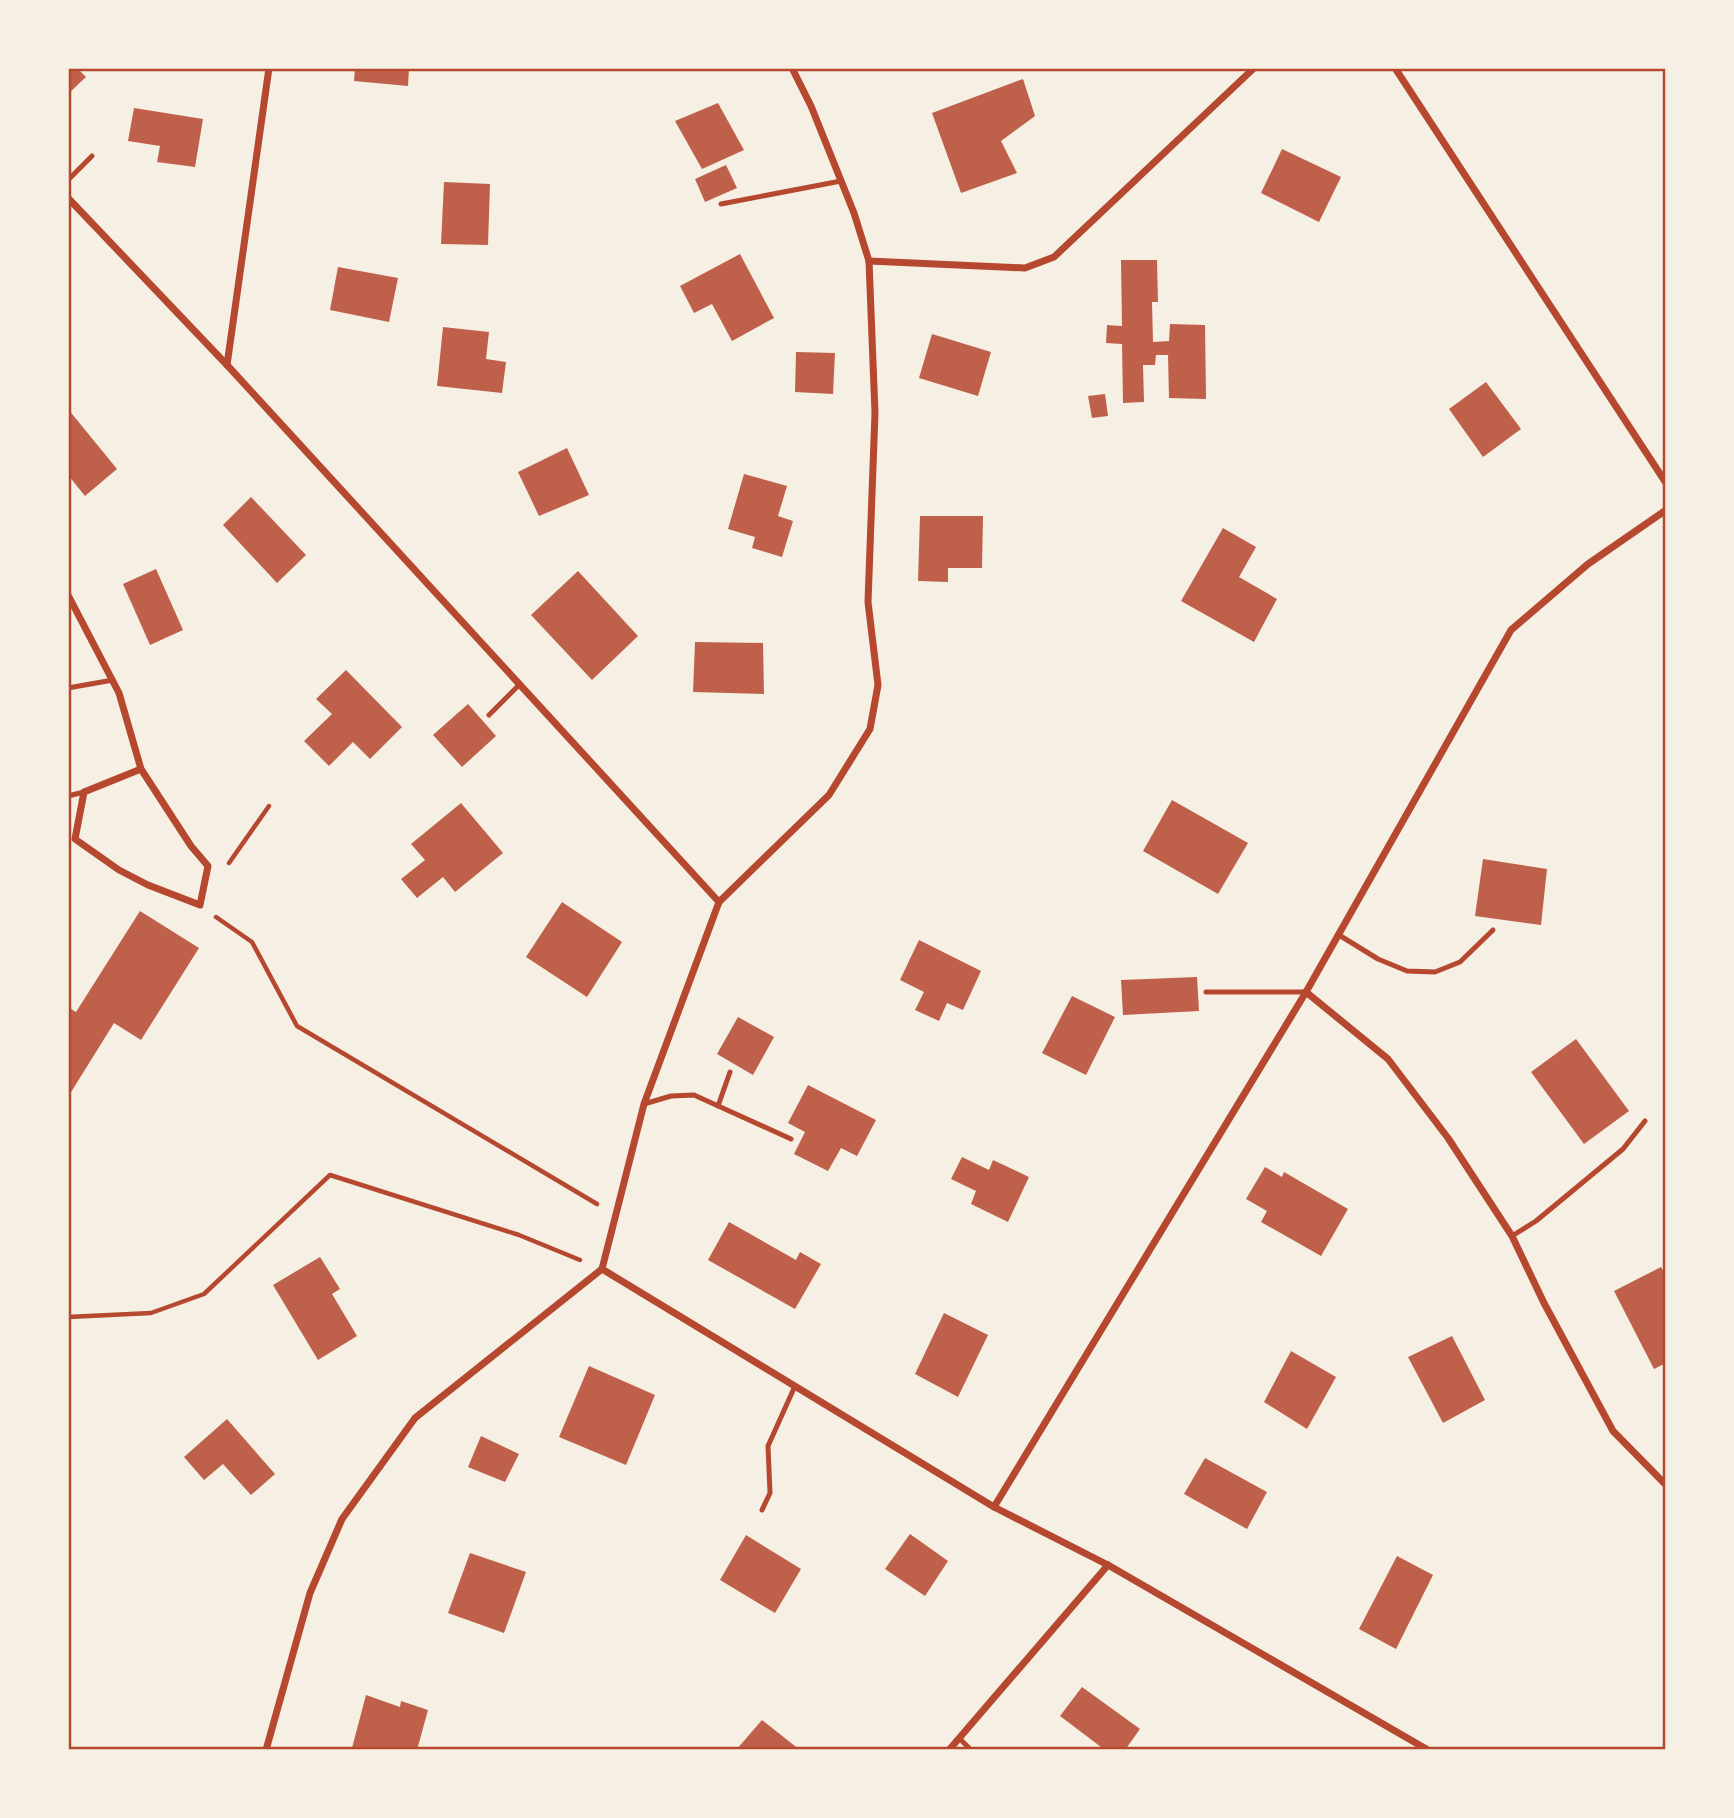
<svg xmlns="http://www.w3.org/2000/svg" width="1734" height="1818" font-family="'Open Sans',sans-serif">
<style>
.building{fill:#bf614a}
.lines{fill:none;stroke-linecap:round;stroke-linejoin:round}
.path{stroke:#b5482f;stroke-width:4.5}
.service{stroke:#b5482f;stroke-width:5}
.minor{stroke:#b5482f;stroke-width:7}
.neatline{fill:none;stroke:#b5482f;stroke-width:2.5}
</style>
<rect width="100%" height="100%" fill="#f6efe4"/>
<g class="building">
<path d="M68,68h9l9,9 -18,17z"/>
<path d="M355,68h54l-1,18 -54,-5z"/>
<path d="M1023,79l12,37 -34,25 16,32 -56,20 -29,-80z"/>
<path d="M718,103l26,47 -42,19 -27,-48z"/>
<path d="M134,108l69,11 -8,48 -38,-5 3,-16 -32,-5z"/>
<path d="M1282,149l59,28 -22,45 -58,-29z"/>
<path d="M726,165l11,23 -32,14 -10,-23z"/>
<path d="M444,182l46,2 -2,61 -47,-1z"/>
<path d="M740,254l34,64 -42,23 -20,-37 -18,9 -14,-27z"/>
<path d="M1121,260h36l1,42h-6l1,40 16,-1 1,-17 35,1 1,74 -37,-1 -1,-43h-12l-1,10h-12l1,37 -21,1 -1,-59 -16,-1 1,-18 15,1z"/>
<path d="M338,267l60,11 -9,44 -59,-12z"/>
<path d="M443,327l46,5 -3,27 20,3 -4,31 -65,-7z"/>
<path d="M932,334l59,18 -13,44 -59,-18z"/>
<path d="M796,352l39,1 -2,41 -38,-2z"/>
<path d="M1486,382l35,47 -38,28 -34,-48z"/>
<path d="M1105,394l3,22 -16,2 -4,-22z"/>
<path d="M68,409l49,60 -32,27 -17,-21z"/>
<path d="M567,448l22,47 -50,21 -21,-44z"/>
<path d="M744,474l43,12 -9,30 15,5 -11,36 -30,-9 3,-11 -27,-8z"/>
<path d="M251,497l55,58 -29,28 -54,-58z"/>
<path d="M920,516h63l-1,52h-34v14l-30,-1z"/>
<path d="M1223,528l33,19 -17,30 38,22 -23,43 -73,-41z"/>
<path d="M156,569l27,61 -33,15 -27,-61z"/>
<path d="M578,571l60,65 -46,44 -61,-65z"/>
<path d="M695,642l68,1 1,51 -71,-2z"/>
<path d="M346,670l56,57 -32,32 -17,-17 -24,24 -25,-25 28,-27 -16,-15z"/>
<path d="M468,704l28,32 -34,31 -29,-32z"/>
<path d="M1172,800l76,43 -30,51 -75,-43z"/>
<path d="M461,803l42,50 -48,39 -12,-15 -26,21 -16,-19 24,-19 -14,-16z"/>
<path d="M1483,859l64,10 -6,56 -66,-9z"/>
<path d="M562,902l60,40 -35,55 -61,-40z"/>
<path d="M140,911l59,37 -58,92 -27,-17 -46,74v-90l8,5z"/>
<path d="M919,940l62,31 -18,39 -16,-7 -8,18 -24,-11 9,-18 -24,-12z"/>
<path d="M1197,977l2,34 -76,4 -2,-35z"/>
<path d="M1072,996l43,21 -29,58 -44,-22z"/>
<path d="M738,1017l36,20 -21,38 -36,-21z"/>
<path d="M1576,1039l53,72 -45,33 -53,-72z"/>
<path d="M808,1085l68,35 -19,36 -16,-8 -13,23 -34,-17 11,-22 -17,-9z"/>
<path d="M962,1157l27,13 4,-10 36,17 -21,45 -37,-18 5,-13 -25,-12z"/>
<path d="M1265,1167l17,10 2,-5 64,37 -27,47 -60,-34 6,-11 -21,-12z"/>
<path d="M729,1222l67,38 4,-8 21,12 -26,45 -87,-49z"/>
<path d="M320,1257l20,32 -8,5 25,42 -39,24 -45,-75z"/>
<path d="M1661,1267l5,9v87l-12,6 -40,-78z"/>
<path d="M944,1313l44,22 -30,62 -43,-23z"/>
<path d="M1452,1336l33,64 -42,23 -35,-66z"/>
<path d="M1291,1351l45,26 -29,52 -43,-27z"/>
<path d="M589,1366l66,29 -29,70 -67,-28z"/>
<path d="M227,1419l48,55 -24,21 -28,-31 -19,16 -20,-23z"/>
<path d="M481,1436l38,18 -14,28 -37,-15z"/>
<path d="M1205,1458l62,34 -20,37 -63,-35z"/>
<path d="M910,1534l38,27 -23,35 -40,-27z"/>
<path d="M746,1535l55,34 -26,44 -55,-33z"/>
<path d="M470,1553l56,19 -22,61 -56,-20z"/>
<path d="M1397,1556l36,19 -37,74 -37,-20z"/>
<path d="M1082,1687l58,42 -15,21h-20l-45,-34z"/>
<path d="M366,1695l34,12 1,-6 27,9 -11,40h-60l-5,-2z"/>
<path d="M762,1720l38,30h-64z"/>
</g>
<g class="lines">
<g class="path">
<path d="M229,863l40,-57"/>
<path d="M216,917l36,25 45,84 300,178"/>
<path d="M68,1317l83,-4 53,-19 126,-119 189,60 61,25"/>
</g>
<g class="service">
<path d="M68,180l24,-24"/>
<path d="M721,204l120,-23"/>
<path d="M68,688l45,-8"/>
<path d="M489,715l31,-31"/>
<path d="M68,796l16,-4"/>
<path d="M1339,935l39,24 29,12 28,1 25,-10 33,-32"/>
<path d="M1206,992h100"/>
<path d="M644,1104l27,-8 23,-1 97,44"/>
<path d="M718,1106l12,-34"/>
<path d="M1512,1236l24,-15 87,-72 22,-28"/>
<path d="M762,1510l8,-17 -2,-47 27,-60"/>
<path d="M959,1738l12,12"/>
</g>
<g class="minor">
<path d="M1395,68l271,415"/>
<path d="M68,198l159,167 492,537 -75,202 -42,165"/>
<path d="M869,261l156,7 29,-11 200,-189"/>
<path d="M227,365l42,-297"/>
<path d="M68,595l51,98 22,76 50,77 17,20 -8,39 -52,-20 -29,-15 -44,-31 9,-47 57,-23"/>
<path d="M719,902l110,-107 41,-66 8,-44 -10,-83 7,-189 -6,-152 -15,-48 -43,-107 -19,-38"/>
<path d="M1306,992l82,67 60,79 64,98 32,67 69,128 53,54"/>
<path d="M602,1269l392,238 114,58 320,185"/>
<path d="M994,1507l312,-515 205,-362 77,-66 78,-54"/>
<path d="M266,1750l44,-157 32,-74 73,-101 187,-149"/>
<path d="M949,1750l159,-185"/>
</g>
</g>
<rect width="1734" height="1818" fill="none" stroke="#f6efe4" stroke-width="140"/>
<rect x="70" y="70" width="1594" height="1678" class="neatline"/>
</svg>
